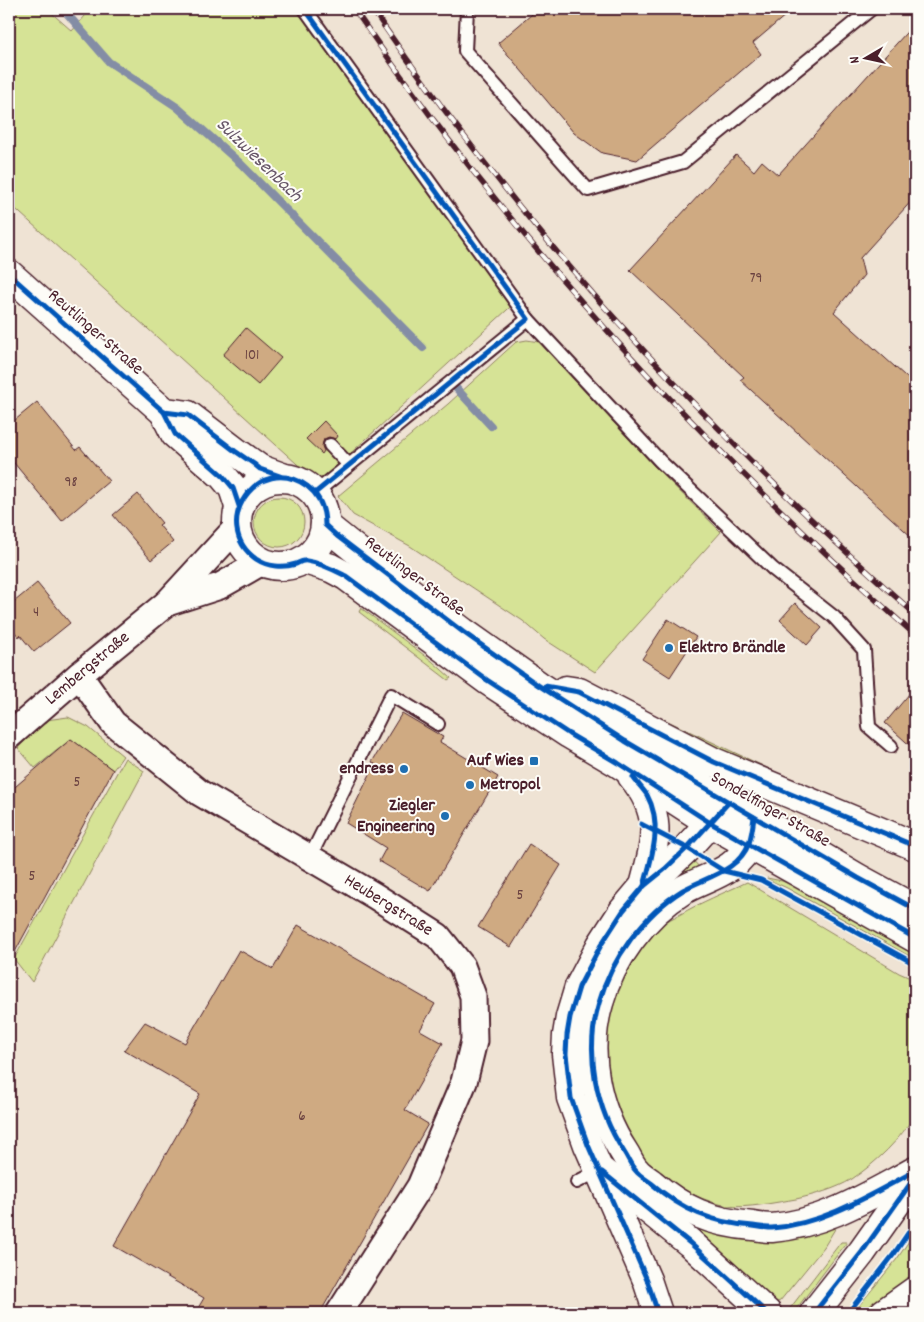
<svg xmlns="http://www.w3.org/2000/svg" width="924" height="1322" font-family="Dekko,sans-serif">
<style>
.green{fill:#d6e396;stroke:#908160}
.lines{fill:none;stroke-linecap:round;stroke-linejoin:round}
.stream{stroke:#848da5;stroke-width:8}
.building{fill:#cfaa82;stroke:#4a1f2b}
.lane-casing{stroke:#4a1f2b;stroke-width:16}
.street-casing{stroke:#4a1f2b;stroke-width:29}
.secondary-casing{stroke:#4a1f2b;stroke-width:31}
.lane{stroke:#fdfcf7;stroke-width:12}
.street{stroke:#fdfcf7;stroke-width:25}
.secondary{stroke:#fdfcf7;stroke-width:28}
.rail-casing{stroke:#4a1f2b;stroke-width:5.5}
.rail{stroke:#fdfcf7;stroke-width:4;stroke-dasharray:11;stroke-linecap:butt}
.cycleway-casing{stroke:#fdfcf7;stroke-width:8}
.cycleway{stroke:#0057b8;stroke-width:5}
.poi-dot{fill:#1f6fb2;stroke:#fdfcf7;stroke-width:2}
.labels{text-anchor:middle;dominant-baseline:central;stroke-width:4;stroke-linejoin:round;paint-order:stroke}
.number-label{font-size:15px;fill:#6b4241}
.street-label{font-size:18px;fill:#4a1f2b;stroke:#fdfcf7}
.poi-label{font-size:18px;font-weight:bold;fill:#4a1f2b;stroke:#fdfcf7;text-anchor:end}
.water-label{font-size:19px;font-style:italic;fill:#675668;stroke:#fdfcf7}
</style>
<rect width="100%" height="100%" fill="#efe3d4"/>
<filter id="ink" filterUnits="userSpaceOnUse"><feTurbulence type="fractalNoise" baseFrequency=".02" numOctaves="2"/><feDisplacementMap in="SourceGraphic" scale="10" xChannelSelector="R" yChannelSelector="G"/><feConvolveMatrix kernelMatrix="1 2 1 2 8 2 1 2 1" color-interpolation-filters="sRGB"/></filter>
<g filter="url(#ink)">
<g class="green">
<path d="M9,9h38l25,22 19,-22h212l216,290 -201,184 -309,-280z"/>
<path d="M527,340l12,2 118,127 64,63 -126,140 -51,-33 -21,-18 -113,-75 -57,-31 -15,-19 110,-92 68,-62z"/>
<circle cx="279" cy="522" r="25"/>
<path d="M361,608l71,53 19,17 -3,2 -89,-68z"/>
<path d="M589,684l278,131 -148,-60z"/>
<path d="M68,717l20,10 35,29 -10,14 -42,-31 -36,29 -17,-20 28,-28z"/>
<path d="M125,758l19,13 -112,211 -18,-23z"/>
<path d="M688,855l13,14c-17,10 -35,19 -51,32 -12,10 -28,34 -36,48 -23,36 -33,77 -29,119 12,130 137,197 256,151l-17,28 -44,54 -7,3 -5,-2c-31,-27 -63,-54 -94,-82 -16,-14 -35,-27 -48,-43 -50,-57 -61,-147 -26,-214 22,-41 56,-75 88,-108z"/>
<path d="M767,878l15,3 12,5 121,66v7l-128,-71 -20,-9z"/>
<path d="M747,882l152,91 16,7v134c-14,25 -39,49 -63,65 -16,10 -38,16 -56,20 -18,3 -51,10 -68,7 -48,-9 -95,-47 -112,-93 -4,-10 -5,-22 -8,-33 -2,-10 -8,-23 -7,-33 2,-46 28,-92 62,-122 4,-5 10,-7 16,-10 22,-13 45,-22 68,-33z"/>
<path d="M915,1232v51l-41,30h-21l44,-54z"/>
<path d="M841,1242h6l-50,66 -9,3z"/>
</g>
<g class="lines">
<g class="stream">
<path d="M63,9l46,53 68,45 64,57 182,184"/>
<path d="M456,388l35,38"/>
</g>
</g>
<g class="building">
<path d="M538,9h255l-40,34 8,11 -124,106 -35,-7 -28,-20 -76,-90z"/>
<path d="M915,23v174l-55,61 4,17 -30,37 81,73v155l-175,-160 4,-3 -114,-107 106,-115 18,16 8,-10 16,14z"/>
<path d="M246,328l35,30 -23,27 -35,-30z"/>
<path d="M37,402l39,48 4,-3 29,34 -47,40 -53,-64v-32z"/>
<path d="M324,421l14,15 -2,3 -7,-2 -5,2 -2,7 2,5 -2,3 -16,-15z"/>
<path d="M138,494l24,29 -3,2 14,17 -22,18 -38,-45z"/>
<path d="M37,583l33,40 -36,29 -14,-17 -1,2 -10,-12v-19z"/>
<path d="M795,603l27,25 -15,17 -27,-25z"/>
<path d="M668,619l28,18 -26,40 -28,-18z"/>
<path d="M915,687v63l-30,-27z"/>
<path d="M402,713l41,24 -3,5 58,35 -68,114 -51,-30 7,-13 -40,-25 29,-59 -3,-2z"/>
<path d="M71,739l42,31 -104,193v-171z"/>
<path d="M529,844l32,21 -50,82 -33,-20z"/>
<path d="M298,925l137,79 -15,26 23,13 -38,67 23,14 -108,189h-125l9,-15 -90,-52 86,-152 -76,-44 21,-28 40,21 54,-93 34,19z"/>
</g>
<g class="lines">
<g class="lane-casing">
<g id="lane">
<path d="M305,9l223,310 -213,174"/>
<path d="M467,9l-2,42 123,139 95,-28 188,-153"/>
<path d="M528,319l132,142 113,108 61,48 30,33 5,77 22,19"/>
<path d="M330,445l19,20"/>
<path d="M310,857l81,-162 47,29"/>
<path d="M577,1182l23,-12"/>
</g>
</g>
<g class="street-casing">
<g id="street">
<path d="M167,603l53,-17 42,-24"/>
<path d="M79,675l34,48 87,70 175,103 63,40 24,30 11,30 1,45 -10,41 -44,104 -81,127"/>
<path d="M9,736l70,-61 88,-72 70,-76"/>
</g>
</g>
<g class="secondary-casing">
<g id="secondary">
<path d="M9,274l155,138 11,22 48,42 10,12 6,18"/>
<path d="M164,412l24,3 47,36 25,18 22,8"/>
<circle cx="281" cy="522" r="44"/>
<path d="M325,525l51,41 87,66 75,53 87,56 233,137 57,31"/>
<path d="M305,560l26,8 15,8 141,104 82,54 49,29 91,59 206,116"/>
<path d="M566,690l13,2 135,70 201,84"/>
<path d="M632,776c32,39 24,64 12,110"/>
<path d="M754,817c-1,8 -2,17 -5,26 -10,28 -43,34 -66,47 -39,24 -72,69 -84,113 -15,50 -3,106 25,149 4,6 7,14 12,19 4,5 10,8 15,12 31,27 61,40 102,43 6,1 13,2 19,2 52,-4 98,-33 143,-57"/>
<path d="M601,1171l89,72 77,70"/>
<path d="M658,1313l-11,-33 -59,-135 -17,-47 -5,-44 1,-19 3,-18 9,-30 22,-42 22,-34 21,-25 21,-17 22,-21 34,-38"/>
<path d="M814,1313l48,-61 53,-75"/>
<path d="M884,1313l31,-22"/>
</g>
</g>
<use href="#lane" class="lane"/>
<use href="#street" class="street"/>
<use href="#secondary" class="secondary"/>
<g class="rail-casing">
<g id="rail">
<path d="M354,9c158,232 351,440 561,626"/>
<path d="M372,9c108,157 231,306 367,440 57,57 116,112 176,165"/>
</g>
</g>
<use href="#rail" class="rail"/>
<g class="cycleway-casing">
<g id="cycleway">
<path d="M305,9l223,310 -213,174"/>
<path d="M9,274l155,138 11,22 48,42 10,12 6,18"/>
<path d="M164,412l24,3 47,36 19,13 6,5 20,7"/>
<path d="M545,686l34,6 135,70 201,84"/>
<path d="M633,777c4,6 10,12 14,18 16,29 5,61 -3,91"/>
<path d="M754,817c-1,8 -2,17 -5,26 -10,28 -43,34 -66,47 -39,24 -72,69 -84,113 -15,50 -3,106 25,149 4,6 7,14 12,19 4,5 10,8 15,12 31,27 61,40 102,43 6,1 13,2 19,2 52,-4 98,-33 143,-57"/>
<path d="M641,824l46,24 37,23 37,9 154,84"/>
<path d="M915,909l-57,-31 -233,-137 -87,-56 -75,-53 -126,-96 -12,-11c0,-16 -5,-29 -18,-39 -49,-35 -99,39 -51,73 12,8 27,9 40,5 4,-2 7,-4 11,-3 14,2 27,9 39,15l141,104 82,54 49,29 91,59 206,116"/>
<path d="M602,1172l88,71 77,70"/>
<path d="M658,1313l-11,-33 -59,-135 -17,-47 -5,-44 1,-19 3,-18 9,-30 22,-42 22,-34 21,-25 21,-17 22,-21 42,-46"/>
<path d="M814,1313l48,-61 53,-75"/>
<path d="M848,1313l46,-59 21,-31"/>
</g>
</g>
<use href="#cycleway" class="cycleway"/>
</g>
</g>
<g class="poi-dot">
<circle cx="669" cy="648" r="5"/>
<rect x="529" y="756" width="10" height="10" rx="2.5"/>
<circle cx="404" cy="769" r="5"/>
<circle cx="470" cy="785" r="5"/>
<circle cx="445" cy="816" r="5"/>
</g>
<g class="labels">
<g class="number-label">
<text x="756" y="279">79</text>
<text x="252" y="356">101</text>
<text x="71" y="483">98</text>
<text x="36" y="613">4</text>
<text x="77" y="783">5</text>
<text x="32" y="877">5</text>
<text x="520" y="896">5</text>
<text x="302" y="1117">6</text>
</g>
<g class="street-label">
<text transform="translate(95 333) rotate(41)">Reutlinger Straße</text>
<text transform="translate(414 577) rotate(37)">Reutlinger Straße</text>
<text transform="translate(88 669) rotate(-40)">Lembergstraße</text>
<text transform="translate(770 810) rotate(30)">Sondelfinger Straße</text>
<text transform="translate(388 906) rotate(32)">Heubergstraße</text>
</g>
<g class="poi-label">
<text x="679" y="648" text-anchor="start">Elektro Brändle</text>
<text x="524" y="761">Auf Wies</text>
<text x="394" y="769">endress</text>
<text x="480" y="785" text-anchor="start">Metropol</text>
<text x="435" y="806">Ziegler<tspan x="435" dy="21">Engineering</tspan></text>
</g>
<g class="water-label">
<text transform="translate(258 161) rotate(44)">Sulzwiesenbach</text>
</g>
</g>
<rect width="924" height="1322" fill="none" stroke="#fdfcf7" stroke-width="30"/>
<rect x="15" y="15" width="894" height="1292" fill="none" stroke="#4a1f2b" stroke-width="2" filter="url(#ink)"/>
<g transform="translate(866 58) rotate(261)" stroke="#fdfcf7" stroke-width="4" paint-order="stroke">
<path d="M0-4L9 19L0 12L-9 19Z" fill="#4a1f2b"/>
<text y="-8" font-size="14" font-weight="bold" text-anchor="middle" fill="#4a1f2b">N</text>
</g>
</svg>
